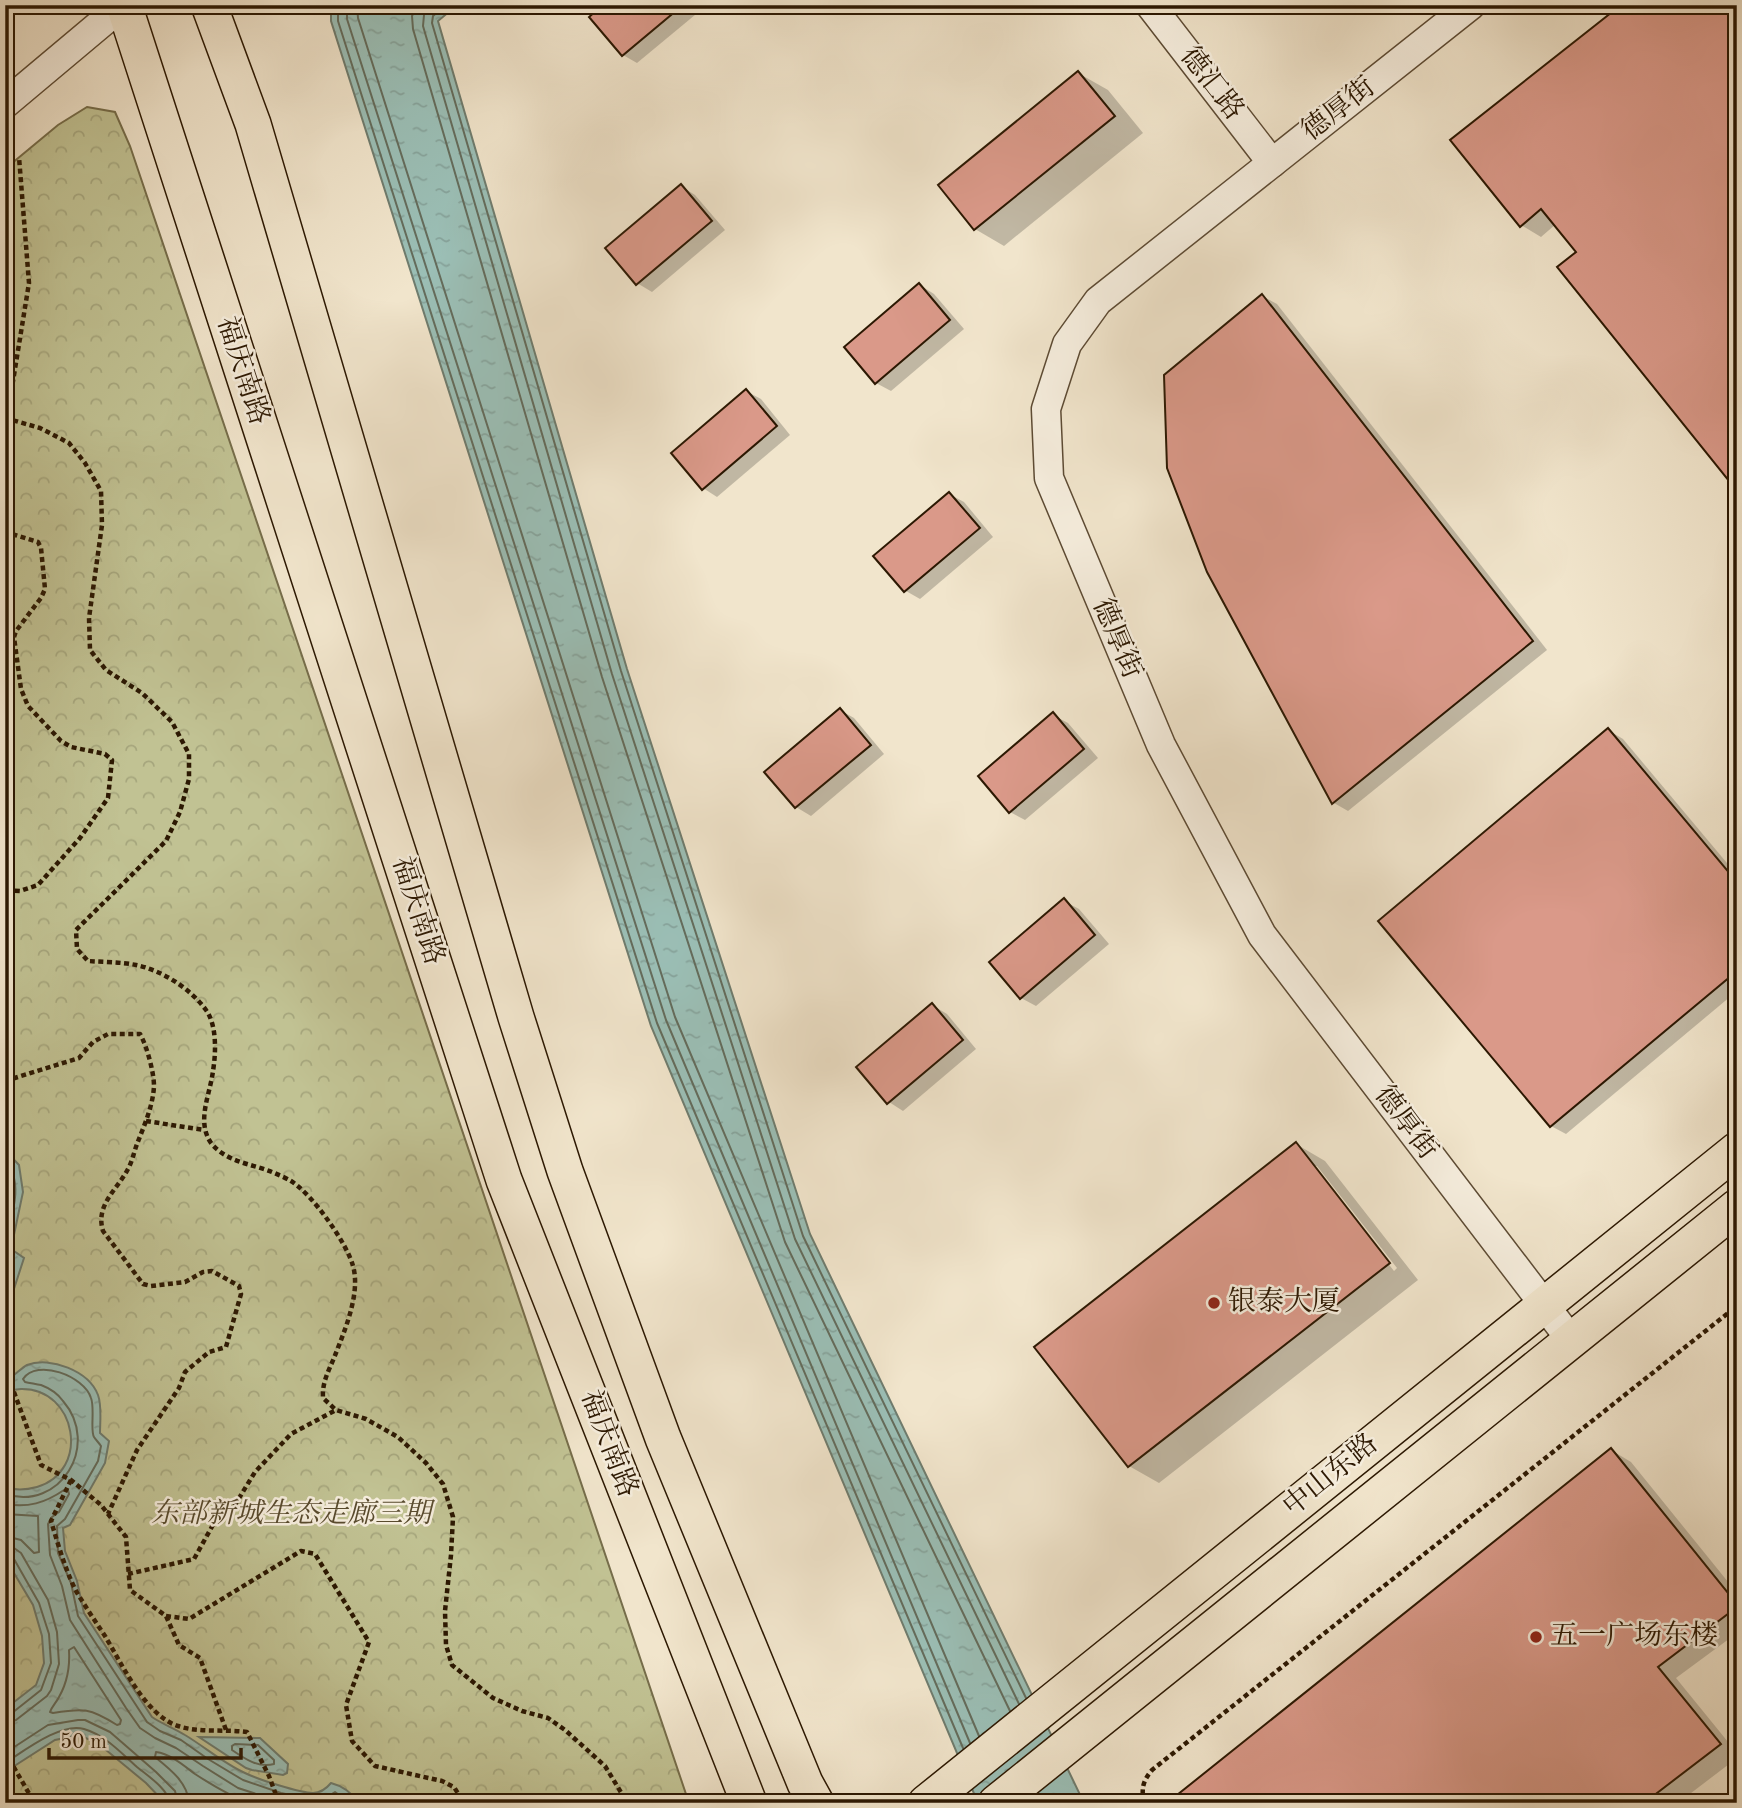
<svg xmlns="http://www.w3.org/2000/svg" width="1742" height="1808" font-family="'Old Standard TT','Noto Serif SC',serif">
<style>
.park{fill:url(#park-crowns);stroke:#766d4a;stroke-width:2}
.water{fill:url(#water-ripples);stroke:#6f7c6e;stroke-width:2}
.shadow{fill:#0003;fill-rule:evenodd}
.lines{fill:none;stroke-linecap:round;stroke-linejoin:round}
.shore{stroke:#646c5c;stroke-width:2}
.building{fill:#da9989;stroke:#2c1802;stroke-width:2}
.minor-casing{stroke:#5d4b34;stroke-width:31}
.major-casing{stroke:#2c1802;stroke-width:38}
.path{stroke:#2c1802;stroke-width:4.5;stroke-dasharray:5 3.5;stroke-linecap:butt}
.minor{stroke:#f6eede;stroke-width:28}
.major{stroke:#f1e5cc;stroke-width:35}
.poi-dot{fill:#8f2418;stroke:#f6eede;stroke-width:2.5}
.labels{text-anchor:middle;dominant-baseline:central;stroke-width:5;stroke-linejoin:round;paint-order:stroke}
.street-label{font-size:28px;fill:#2c1802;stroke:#f6eede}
.poi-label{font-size:28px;fill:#2c1802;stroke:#f6eede;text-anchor:start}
.park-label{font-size:28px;font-style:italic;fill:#594b2e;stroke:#f6eede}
</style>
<defs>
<pattern id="park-crowns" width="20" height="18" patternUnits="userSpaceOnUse" patternTransform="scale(1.75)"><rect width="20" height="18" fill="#c1c293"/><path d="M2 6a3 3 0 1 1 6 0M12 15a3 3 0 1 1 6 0" fill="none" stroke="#a6a67d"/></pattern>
<pattern id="water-ripples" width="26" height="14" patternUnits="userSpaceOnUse" patternTransform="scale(1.75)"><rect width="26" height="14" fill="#9bbfb6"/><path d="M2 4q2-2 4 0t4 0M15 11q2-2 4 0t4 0" fill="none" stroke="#86a39b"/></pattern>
</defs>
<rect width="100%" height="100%" fill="#f1e5cc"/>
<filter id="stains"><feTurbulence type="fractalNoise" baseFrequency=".00286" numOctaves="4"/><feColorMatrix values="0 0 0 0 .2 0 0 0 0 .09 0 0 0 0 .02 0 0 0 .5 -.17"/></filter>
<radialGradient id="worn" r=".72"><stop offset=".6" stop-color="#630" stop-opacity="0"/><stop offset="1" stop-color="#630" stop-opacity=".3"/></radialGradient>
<path class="park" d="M87,107l28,5 15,34 559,1657h-684v-1634l53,-44z"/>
<g class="water">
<path d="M331,5h126l-19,16 189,648 183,565 274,569h-106l-327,-777 -320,-1005z"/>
<path d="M5,1150l14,15 4,27 -12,57 13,9 -12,37 -7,7z"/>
<path d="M5,1329l9,46c4,-3 9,-8 13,-10 23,-9 62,6 71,30 4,11 2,27 2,38l9,8 -4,22 -35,62 -7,3 2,23 12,30 7,32 68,104c10,7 22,11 33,18 20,12 38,28 60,38 12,6 55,20 68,20 8,0 13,-4 18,-10 12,3 21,10 28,20h-194l-19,-20 -46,-38 -20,-10 -25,5 -50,32v-63l31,-24 8,-22 -2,-27 -9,-31 -28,-47v-71c11,4 21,3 32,0 54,-16 40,-99 -16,-98 -5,0 -11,2 -16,3z"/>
<path d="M199,1737l61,1 28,26 -1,9 -4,2 -31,-5 -6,-2z"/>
</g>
<g class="shadow">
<path d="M605,5h102l-70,58 -14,-8z"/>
<path d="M1624,5l-46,247 -22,-28 -15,13 -20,-12z"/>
<path d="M1078,73l30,17 35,43 -139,113 -29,-17z"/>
<path d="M681,186l14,9 30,35 -73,62 -15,-9z"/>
<path d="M920,285l14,9 30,35 -73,62 -15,-8z"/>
<path d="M1262,296l15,8 270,346 -199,161 -14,-8z"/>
<path d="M746,391l15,8 29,36 -73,62 -14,-9z"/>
<path d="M949,494l15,8 29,35 -73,62 -14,-8 -30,-35z"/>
<path d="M840,710l14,8 30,36 -73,62 -15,-9 -29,-35z"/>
<path d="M1053,715l15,8 30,35 -73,62 -15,-8z"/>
<path d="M1608,730l15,9 114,136v116l-171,143 -15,-8z"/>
<path d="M1064,901l15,8 30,35 -73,62 -15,-8z"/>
<path d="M932,1005l15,9 29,35 -73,62 -14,-9z"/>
<path d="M1296,1144l29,17 93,119 -259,203 -30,-17 -92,-119zM1312,1166h5l80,102 -3,3z"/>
<path d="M1611,1450l20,12 106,131v40l-61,45 61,75v5l-59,45h-493z"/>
</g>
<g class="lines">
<g class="shore">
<path d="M338,5v16l319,1002 306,725"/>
<path d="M347,5v14l319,1001 304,723"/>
<path d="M357,5l1,13 317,999 304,719"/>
<path d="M417,5l-5,11 1,13 189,648 183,565 225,469"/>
<path d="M431,5l-7,10 -1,11 189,648 183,565 224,465"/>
<path d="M445,5l-12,11 -1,7 189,648 182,565 223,462"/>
<path d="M5,1161c20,21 6,57 0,82"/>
<path d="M5,1494c55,18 96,-49 58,-93 -5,-7 -14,-13 -22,-16 -5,-1 -11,-2 -16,-3l-2,-3c14,-21 61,-3 68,19 4,10 -1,33 3,39 2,3 5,6 7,9l-3,15 -33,58 -8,7 1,27 13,30 7,33 69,106 13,9 21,9 27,19 35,21 38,13 32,7 14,-3 8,-5 15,11"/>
<path d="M5,1504c23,4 40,-1 59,-14h4l1,4 -10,18 -7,5 -4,7 2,31 12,31 8,34 56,88 14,20 15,10 21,10 27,18 35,22 46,15"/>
<path d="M5,1514l33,2 1,36 -5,1 -13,-13 -16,-4"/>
<path d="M5,1547l9,1 7,5 27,47 9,32 2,32 -8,26 -4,6 -31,24 -11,3"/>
<path d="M5,1555l5,1 4,3 25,44 10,31 2,29 -10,27 -29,23 -7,1"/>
<path d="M74,1647l47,73 -1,4 -3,1c-27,-17 -33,-17 -64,-12l-3,-1c2,-6 6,-9 9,-15 8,-14 11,-31 10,-47z"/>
<path d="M235,1744l23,1 16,15v4c-16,4 -29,-5 -42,-14v-4z"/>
<path d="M5,1753l43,-28 30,-5h7l25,12 46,40 19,19 3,12"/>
<path d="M5,1763c19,-12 56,-41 79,-34 21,6 37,24 53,38 11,9 31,22 33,36"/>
<path d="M189,1803c-1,-20 -19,-34 -34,-46l1,-5c15,2 27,13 39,22 17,11 35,22 54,29"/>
</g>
</g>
<g class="building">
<path d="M603,5h80l-61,51 -33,-39z"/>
<path d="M1621,5h116v486l-180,-224 19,-15 -35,-43 -21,18 -70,-87z"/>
<path d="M1078,71l37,45 -141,114 -36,-45z"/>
<path d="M681,184l31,37 -76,64 -31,-37z"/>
<path d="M919,283l31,37 -75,64 -31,-37z"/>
<path d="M1262,294l271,347 -201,163 -125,-232 -40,-104 -3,-93z"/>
<path d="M746,389l31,37 -75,64 -31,-37z"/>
<path d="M949,492l31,36 -76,64 -31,-36z"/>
<path d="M840,708l31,37 -76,63 -31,-36z"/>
<path d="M1053,712l31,37 -75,64 -31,-37z"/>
<path d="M1608,728l129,154v89l-187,156 -172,-206z"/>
<path d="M1064,898l31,37 -75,64 -31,-37z"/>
<path d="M932,1003l31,37 -76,64 -31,-37z"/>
<path d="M1296,1142l94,121 -262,204 -94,-120z"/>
<path d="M1611,1448l126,156v3l-79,60 63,77 -77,59h-477z"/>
</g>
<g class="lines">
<g class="minor-casing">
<g id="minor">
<path d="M1150,5l122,158"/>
<path d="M1471,5l-373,296 -31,43 -21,65 3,69 112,267 101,190 309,405"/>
<path d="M5,104l118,-99"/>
</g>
</g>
<g class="major-casing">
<g id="major">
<path d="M124,5l380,1175 245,623"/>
<path d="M209,5l44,119 263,893 49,154 98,267 142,345 11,20"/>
<path d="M926,1803l811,-653"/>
<path d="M996,1803l741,-596"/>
</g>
</g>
<g class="path">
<path d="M5,418l35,10 29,15 16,20 16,28 1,34 -13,93 1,32 16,20 36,23 30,29 17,32v25l-9,33 -14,29 -90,89 1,19 11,12c15,1 33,1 48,4 25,5 54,23 70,45 11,15 10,43 7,61 -3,24 -17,50 -2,72 15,19 41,21 61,29 7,3 14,6 19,9 21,13 56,62 62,85 8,28 -9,66 -19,92 -6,14 -12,25 -11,40l13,12 30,9 32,18 28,26 17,21 10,33 -2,38 -6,56 1,34 6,20 41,33 29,13 26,7 17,12 40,36 20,33v4"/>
<path d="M7,418l22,-135 -10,-126"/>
<path d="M5,540l10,-5 23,7 3,6 4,41 -4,9 -25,33 -2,6 7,52 7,17 33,35 10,6 34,7 7,6 -4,38 -28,40 -42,47 -18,6 -15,-1"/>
<path d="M5,1081l74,-23 14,-16 15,-8h32c7,12 14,39 14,52 -1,20 -10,40 -17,58 -3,8 -5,18 -9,25 -11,21 -33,36 -25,62l40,53 8,2 34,-4 18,-10 9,-1 27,15 2,8 -15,53 -17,5 -24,20 -6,16 -42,62 -29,64"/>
<path d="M146,1121l58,9"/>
<path d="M5,1368l36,97 30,15 30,25 25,32 4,53 36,26 13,29 21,13 26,72"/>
<path d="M71,1480l-20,41c7,23 14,48 25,70 9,15 19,30 29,45 17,28 40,79 73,90 21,7 46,3 69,6l22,44 10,27"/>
<path d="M128,1574l66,-15 20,-36 16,-10 25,-41 36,-38 45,-24"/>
<path d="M166,1616l23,3 112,-68 14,3 54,88 -23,63 6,36 23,25 67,15 12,6 10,16"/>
<path d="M5,1752l29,50"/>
<path d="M34,1802l17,-1 7,2"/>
<path d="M1144,1803c-3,-15 -1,-22 8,-33l585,-464"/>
</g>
<use href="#minor" class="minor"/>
<use href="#major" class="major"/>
</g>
<g class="poi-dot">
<circle cx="1214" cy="1303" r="7"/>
<circle cx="1536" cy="1637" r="7"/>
</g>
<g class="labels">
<g class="street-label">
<text transform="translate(1211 84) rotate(52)">德汇路</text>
<text transform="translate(1339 110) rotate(-38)">德厚街</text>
<text transform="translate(242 371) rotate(72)">福庆南路</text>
<text transform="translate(1116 639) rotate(67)">德厚街</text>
<text transform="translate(417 911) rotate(72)">福庆南路</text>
<text transform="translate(1405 1123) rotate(53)">德厚街</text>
<text transform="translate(608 1444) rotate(69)">福庆南路</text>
<text transform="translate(1331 1476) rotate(-39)">中山东路</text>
</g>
<g class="poi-label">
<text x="1228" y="1303">银泰大厦</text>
<text x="1550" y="1637">五一广场东楼</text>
</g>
<g class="park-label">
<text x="291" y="1515">东部新城生态走廊三期</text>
</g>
</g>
<rect width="1742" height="1808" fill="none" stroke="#f1e5cc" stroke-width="28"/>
<rect x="7" y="7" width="1728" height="1794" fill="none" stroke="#2c1802" stroke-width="3.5"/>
<rect x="14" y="14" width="1714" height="1780" fill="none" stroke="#2c1802" stroke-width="2"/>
<path d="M49 1748v10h192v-10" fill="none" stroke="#2c1802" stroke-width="3.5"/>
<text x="60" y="1748" font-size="21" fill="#2c1802" stroke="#f6eede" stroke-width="5" paint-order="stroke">50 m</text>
<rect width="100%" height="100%" filter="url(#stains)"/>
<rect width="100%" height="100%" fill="url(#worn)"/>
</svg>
